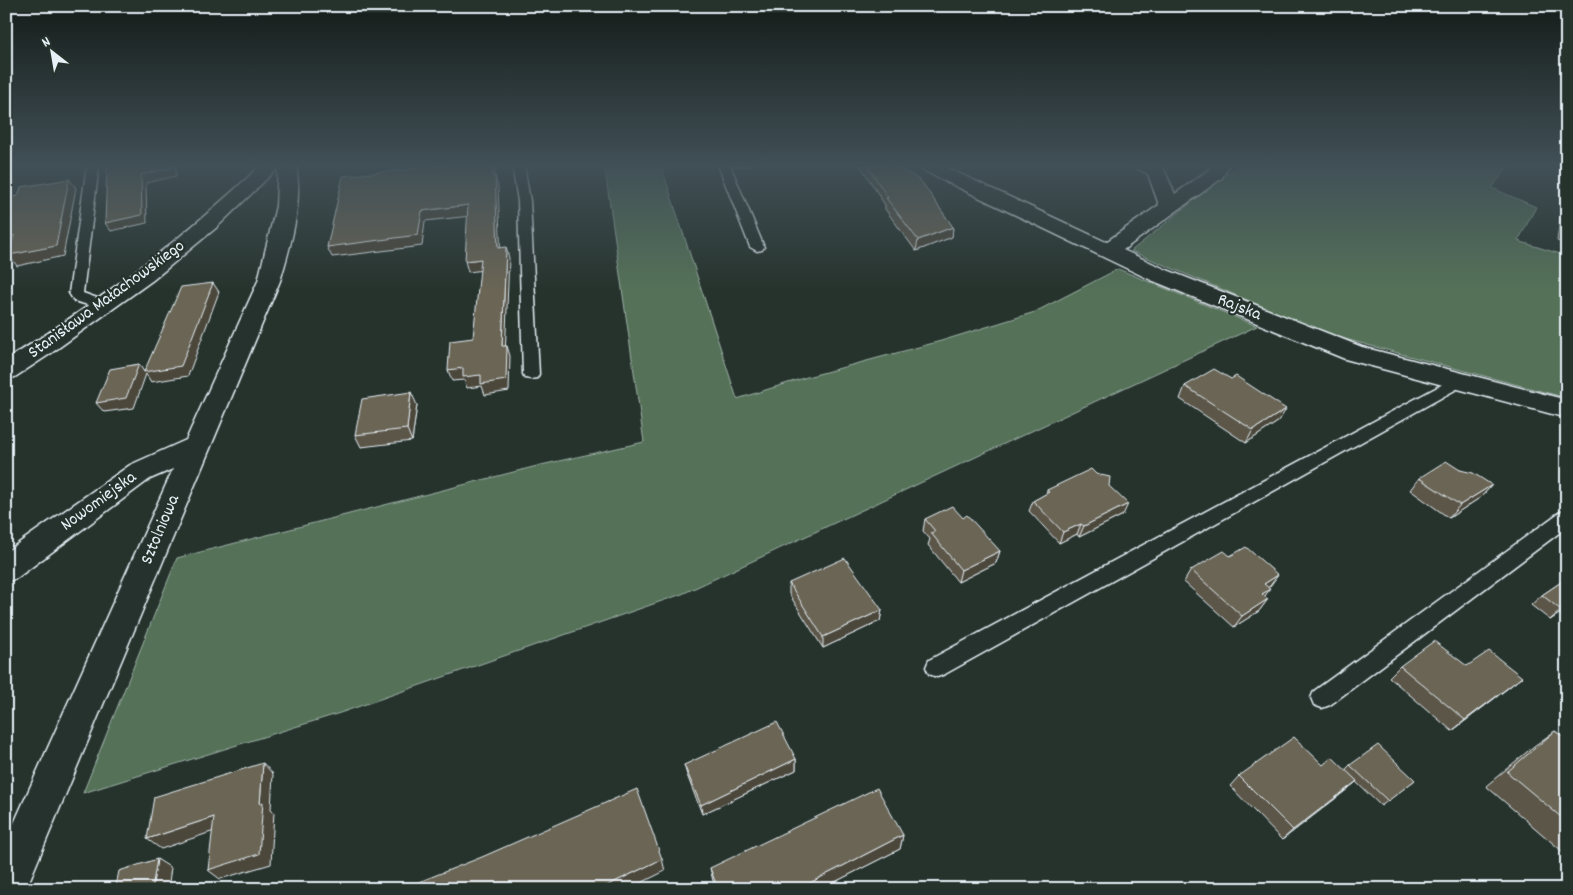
<svg xmlns="http://www.w3.org/2000/svg" width="1573" height="895" font-family="Dekko,sans-serif">
<style>
.green{fill:#557158;stroke:#9eb1a8}
.lines{fill:none;stroke-linecap:round;stroke-linejoin:round}
.service-casing{stroke:#e8f1f8;stroke-width:3}
.minor-casing{stroke:#e8f1f8;stroke-width:3}
.tertiary-casing{stroke:#e8f1f8;stroke-width:3}
.service{fill:#26332d;fill-rule:evenodd}
.minor{fill:#26332d;fill-rule:evenodd}
.tertiary{fill:#26332d;fill-rule:evenodd}
.wall{fill:#5c5748;stroke:#e8f1f8}
.shaded-wall{fill:#4b473b;stroke:#e8f1f8}
.building{fill:#6b6554;stroke:#e8f1f8}
.labels{text-anchor:middle;dominant-baseline:central;stroke-width:4.5;stroke-linejoin:round;paint-order:stroke}
.street-label{font-size:18px;fill:#e8f1f8;stroke:#26332d}
</style>
<rect width="100%" height="100%" fill="#26332d"/>
<filter id="ink" filterUnits="userSpaceOnUse"><feTurbulence type="fractalNoise" baseFrequency=".02" numOctaves="2"/><feDisplacementMap in="SourceGraphic" scale="10" xChannelSelector="R" yChannelSelector="G"/><feConvolveMatrix kernelMatrix="1 2 1 2 8 2 1 2 1" color-interpolation-filters="sRGB"/></filter>
<g filter="url(#ink)">
<g class="green">
<path d="M649,165h12l76,234 70,-22 134,-36 94,-29 83,-43 139,57 -575,268 -342,119 -257,80 94,-235 364,-93 103,-23 -39,-272z"/>
<path d="M1236,165h273l-17,23 44,19 -18,34 49,15v142l-237,-63 -199,-84 103,-83z"/>
</g>
<g class="lines">
<g class="service-casing">
<g id="service">
<path d="M87,165h12l-16,128 28,10 2,3 -2,3 -5,1 -32,-9 -5,-8z"/>
<path d="M512,165h12l6,36 9,173 -2,4 -6,1 -6,-1 -2,-4 -5,-173z"/>
<path d="M718,165h12l34,82 -2,3 -5,1 -7,-4z"/>
<path d="M1458,376l6,1 2,4 -2,4 -519,289 -8,3 -8,-3 -3,-7 3,-7z"/>
<path d="M1567,510v17l-237,178 -8,3 -8,-3 -3,-7 3,-7 246,-179z"/>
</g>
</g>
<g class="minor-casing">
<g id="minor">
<path d="M278,165h18c7,38 -5,80 -16,116l-254,608h-20v-48l167,-372 -23,10 -133,99 -11,4v-30l124,-87 56,-25 72,-159 18,-75z"/>
<path d="M918,165h23l165,77 53,-37 -11,-31 -10,-5 -2,-4h22l5,2 12,27 32,-23 4,-6h18l-7,13 -99,72 44,20 195,77 205,53v18l-222,-59 -194,-79 -231,-111z"/>
</g>
</g>
<g class="tertiary-casing">
<path id="tertiary" d="M261,165h20l-64,62 -64,53 -103,74 -35,23 -9,2v-19c92,-57 177,-121 255,-195z"/>
</g>
<use href="#service" class="service"/>
<use href="#minor" class="minor"/>
<use href="#tertiary" class="tertiary"/>
</g>
<g class="wall">
<path d="M860,165h34l59,62 -1,10 -36,14 -31,-42v-4z"/>
<path d="M1567,189v55l-10,-3 6,-46z"/>
<path d="M1231,379l48,42 -33,22 -66,-44 5,-13z"/>
<path d="M417,405l-5,36 -51,6 -6,-12z"/>
<path d="M1460,470l32,15 -11,12 -32,21 -39,-28 9,-12z"/>
<path d="M1109,486l14,29 -44,22 -2,-3 -18,9 -30,-32 4,-10 13,-7 1,-4z"/>
<path d="M963,518l37,33 -4,12 -38,19 -30,-37 2,-6 -7,-8 2,-12z"/>
<path d="M1230,556l48,19 -8,11 -2,2 -3,8 3,3 -9,12 -25,16 -50,-45 7,-12z"/>
<path d="M1567,578v42l-8,-6 -9,6 -19,-15 11,-10z"/>
<path d="M789,583l93,27 -2,11 -57,27 -34,-54z"/>
<path d="M1400,666h67l41,22 -56,43 -63,-54z"/>
<path d="M1555,731l12,9v111l-4,1 -77,-66 48,-40z"/>
<path d="M796,759v11l-94,44 -15,-39 -3,-10z"/>
<path d="M1323,765l22,5 5,-5 65,15 -34,26 -25,-24 -11,9 -63,49 -52,-54 9,-10z"/>
<path d="M903,835l-3,14 -79,40h-105l-3,-8 -3,-13z"/>
</g>
<g class="shaded-wall">
<path d="M171,165h5v11l-30,7 1,40 -36,8 -6,-8 36,-48z"/>
<path d="M492,165h3v15v-4l3,11 3,72 -3,-11z"/>
<path d="M733,165h19l-19,2z"/>
<path d="M69,179l7,9 -13,68 -46,10 -8,-11z"/>
<path d="M468,205l3,11 -46,5 -3,25 -90,11 -5,-10 95,-36z"/>
<path d="M953,227l-1,10 -36,14 2,-11z"/>
<path d="M14,235l8,10 -16,4v-12z"/>
<path d="M506,247l3,11 -4,99 -3,-11z"/>
<path d="M481,259l3,11 -16,2 -3,-11z"/>
<path d="M213,283l6,9 -31,84 -37,6 -5,-8 -12,34 -30,4 -8,-9 43,-39 5,8z"/>
<path d="M507,346l3,10 -1,35 -24,4 -3,-9 -15,2 -3,-8 -12,1 -4,-11z"/>
<path d="M411,392l6,13 -5,36 -5,-12z"/>
<path d="M1286,409l-7,12 -33,22 7,-13z"/>
<path d="M1492,485l-11,12 -32,21 11,-13z"/>
<path d="M1128,504l-5,11 -44,22 5,-11z"/>
<path d="M1081,524l-4,10 -18,9 4,-11z"/>
<path d="M1000,551l-4,12 -38,19 3,-12z"/>
<path d="M1278,575l-8,11 -14,10 8,-12z"/>
<path d="M1270,589l-9,12 1,-7z"/>
<path d="M1268,599l-9,12 -25,16 8,-11z"/>
<path d="M1567,606l-8,8 -9,6 11,-10z"/>
<path d="M882,610l-2,11 -57,27v-11z"/>
<path d="M1522,677l-14,11 -56,43 13,-11z"/>
<path d="M796,759v11l-94,44 -1,-9z"/>
<path d="M263,763l10,11 -2,35 3,3 -3,52 -51,15 -12,-9 52,-66z"/>
<path d="M1357,781l-12,10 -63,49 11,-10z"/>
<path d="M214,817l12,10 -65,22 -14,-10z"/>
<path d="M903,835l-3,14 -79,40h-23z"/>
<path d="M157,859l14,9 -3,21h-16z"/>
<path d="M662,859l3,12 -36,18h-29z"/>
</g>
<g class="building">
<path d="M107,165h64v3l-30,7 1,40 -37,8z"/>
<path d="M451,165h41l1,12 2,-1 3,72 8,-1 -4,99h5l-1,34 -25,4v-9l-18,2v-9l-15,2 2,-29 23,-3 8,-79 -16,2 3,-56 -46,6 -4,24 -91,12 16,-71z"/>
<path d="M867,165h27l27,16 32,46 -35,13 -32,-42h2z"/>
<path d="M69,179l-13,67 -47,9 5,-20 -8,2v-38l12,-3 3,-9z"/>
<path d="M1567,219v11h-2z"/>
<path d="M213,283l-32,83 -37,6 37,-85z"/>
<path d="M139,364l-13,34 -30,5 14,-34z"/>
<path d="M1214,369l17,10 5,-3 50,33 -33,21 -68,-44z"/>
<path d="M411,392l-4,37 -52,6 7,-36z"/>
<path d="M1446,461l14,9 13,3 19,12 -32,20 -41,-27z"/>
<path d="M1091,469l5,5 14,3 -1,9 19,18 -44,22 -3,-2 -18,8 -30,-31 16,-9 -2,-2z"/>
<path d="M952,506l11,12 4,-3 33,36 -39,19 -30,-37 4,-2 -10,-12z"/>
<path d="M1246,547l32,28 -14,9 6,5 -8,5 6,5 -26,17 -51,-46 33,-19 6,5z"/>
<path d="M845,558l37,52 -59,27 -34,-54z"/>
<path d="M1567,578v28l-6,4 -19,-15z"/>
<path d="M1434,641l33,25 22,-15 33,26 -57,43 -65,-54z"/>
<path d="M777,722l19,37 -95,46 -17,-40z"/>
<path d="M1555,731l12,9v82l-60,-50z"/>
<path d="M1294,737l29,28 9,-8 25,24 -64,49 -54,-54z"/>
<path d="M1378,745l37,35 -27,21 -38,-36z"/>
<path d="M263,763l-3,41 3,-2 -4,52 -51,16 6,-53 -67,22 7,-42z"/>
<path d="M877,788l26,47 -105,54h-80l-8,-21z"/>
<path d="M637,789l25,70 -62,30h-199l81,-32z"/>
<path d="M157,859l-5,30h-45l9,-3 3,-15z"/>
</g>
</g>
<linearGradient id="sky" x2="0" y2="1"><stop stop-color="#151c19"/><stop offset="0.57" stop-color="#415057"/><stop offset="1" stop-color="#415057" stop-opacity="0"/></linearGradient>
<rect width="1573" height="290" fill="url(#sky)"/>
<g class="labels">
<g class="street-label">
<text transform="translate(107 300) rotate(-36)">Stanisława Małachowskiego</text>
<text transform="translate(1239 308) rotate(22)">Rajska</text>
<text transform="translate(99 502) rotate(-36)">Nowomiejska</text>
<text transform="translate(161 530) rotate(-67)">Sztolniowa</text>
</g>
</g>
<rect width="1573" height="895" fill="none" stroke="#26332d" stroke-width="25"/>
<rect x="12" y="12" width="1548" height="870" fill="none" stroke="#e8f1f8" stroke-width="2" filter="url(#ink)"/>
<g transform="translate(52 52) rotate(329)" stroke="#26332d" stroke-width="4" paint-order="stroke">
<path d="M0-4L9 19L0 12L-9 19Z" fill="#e8f1f8"/>
<text y="-8" font-size="14" font-weight="bold" text-anchor="middle" fill="#e8f1f8">N</text>
</g>
</svg>
